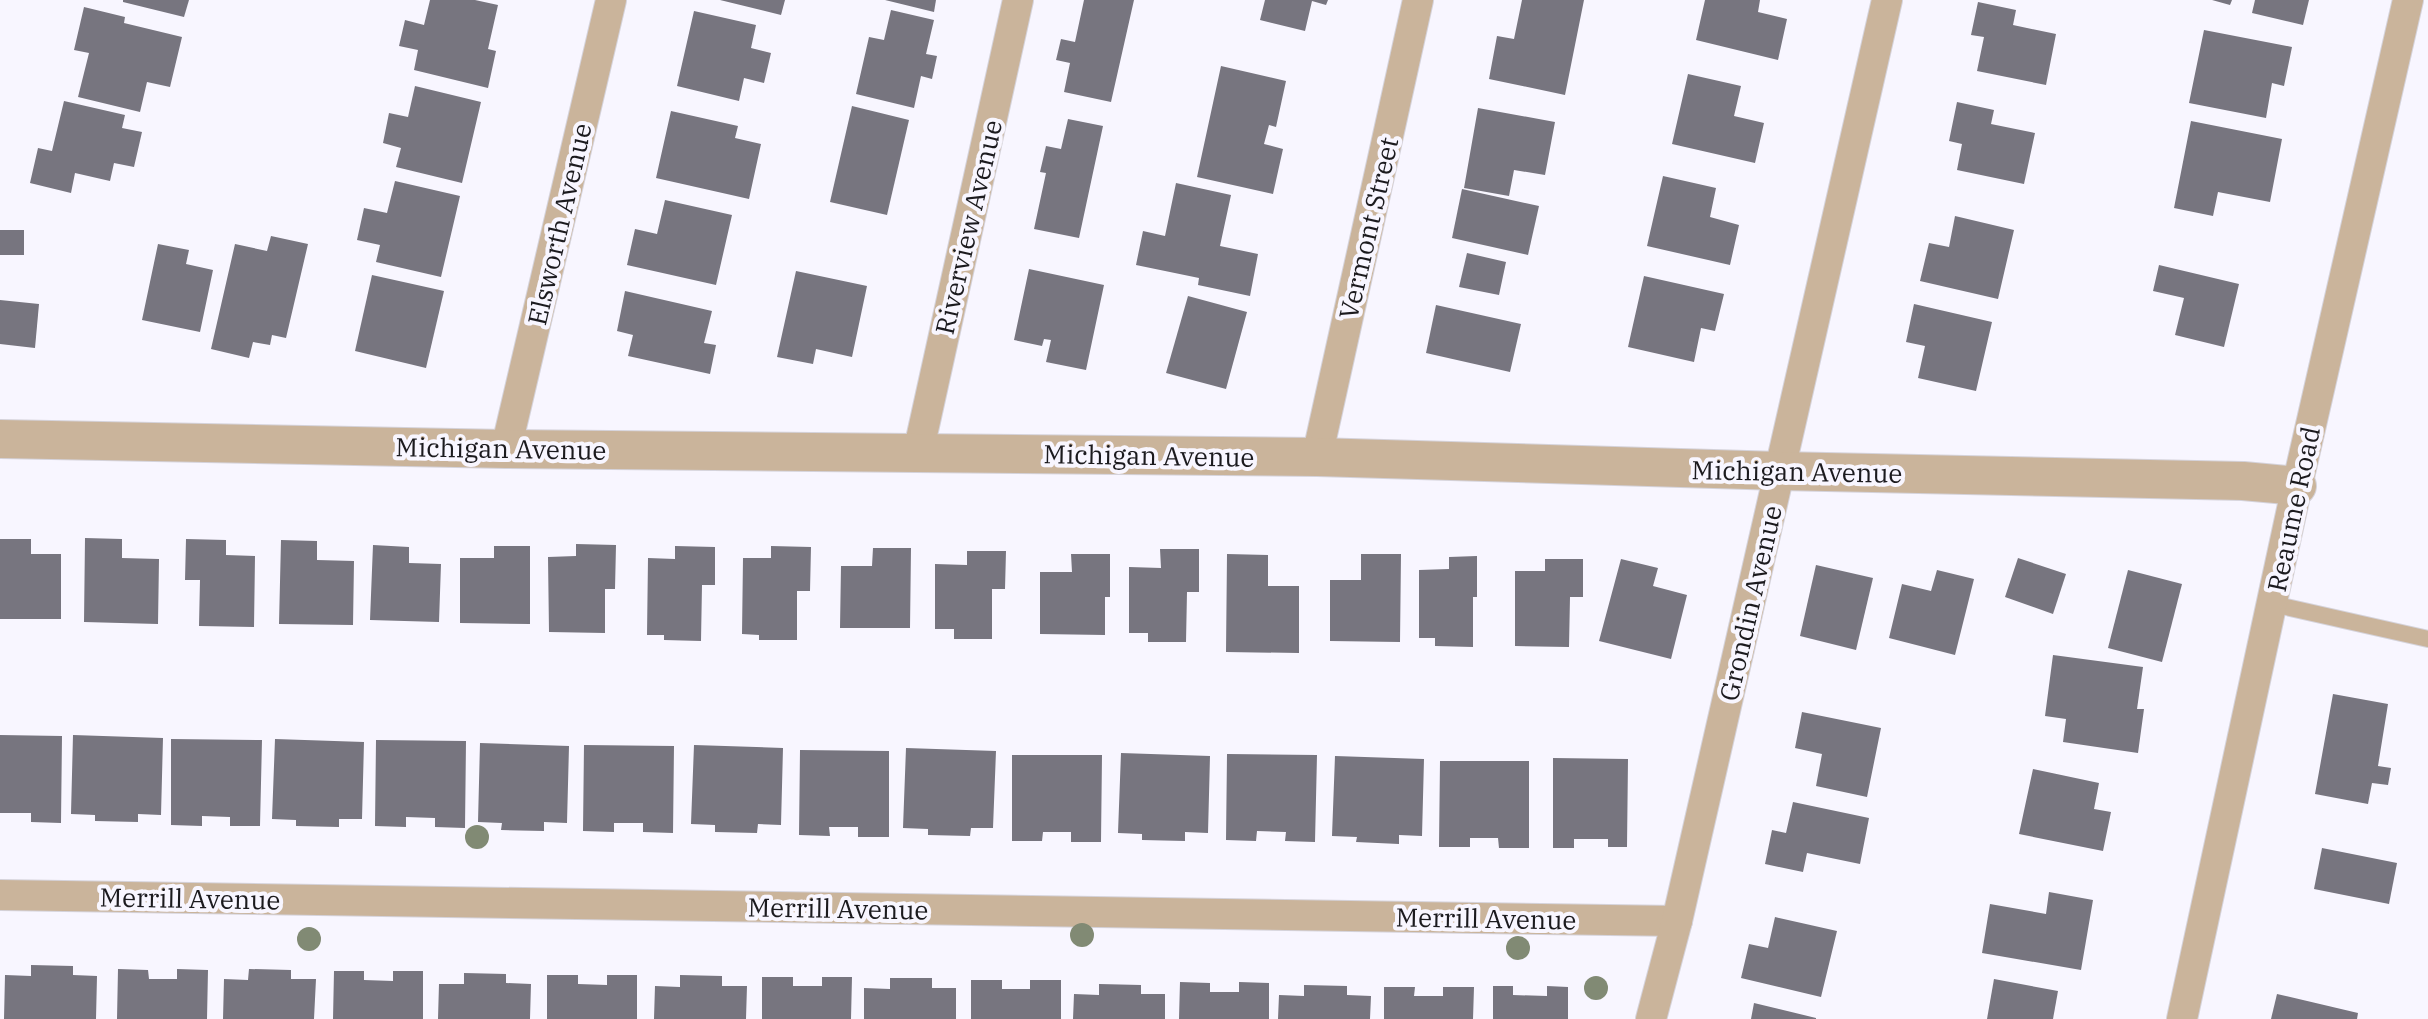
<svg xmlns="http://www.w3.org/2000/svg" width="2428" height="1019" font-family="'IBM Plex Serif',serif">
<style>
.building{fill:#77757f}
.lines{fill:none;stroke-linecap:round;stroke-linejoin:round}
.service-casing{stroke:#d5d3db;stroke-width:18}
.minor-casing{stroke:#d5d3db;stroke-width:32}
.tertiary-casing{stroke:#d5d3db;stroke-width:40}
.service{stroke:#cab49b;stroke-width:16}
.minor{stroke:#cab49b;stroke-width:30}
.tertiary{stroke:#cab49b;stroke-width:38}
.tree{fill:#818a74}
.labels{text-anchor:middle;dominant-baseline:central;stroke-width:8;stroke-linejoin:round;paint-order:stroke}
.street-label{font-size:26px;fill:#1b1a1e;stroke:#f8f6ff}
</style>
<rect width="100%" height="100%" fill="#f8f6ff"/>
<g class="building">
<path d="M123,0h66l-5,17 -61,-15z"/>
<path d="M430,0h45l23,5 -10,44 8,2 -8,37 -74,-18 4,-20 -19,-4 6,-26 19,5z"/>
<path d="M720,0h65l-4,15z"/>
<path d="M885,0h51l-2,12z"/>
<path d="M1084,0h50l-23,102 -47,-10 6,-29 -14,-3 5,-21 14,3z"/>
<path d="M1265,0h63l-2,5 -14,-4 -7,30 -45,-11z"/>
<path d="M1522,0h62l-19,95 -76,-16 8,-43 17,3z"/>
<path d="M1705,0h55l-2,12 29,7 -9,41 -82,-20z"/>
<path d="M2212,0h20l-2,5z"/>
<path d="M2255,0h54l-6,25 -51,-12z"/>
<path d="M1978,2l38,8 -3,15 43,9 -10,51 -69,-14 7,-34 -13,-2z"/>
<path d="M84,7l41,10 -1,6 58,14 -12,50 -23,-5 -7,30 -62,-15 11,-44 -15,-3z"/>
<path d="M891,10l43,10 -8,34 11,2 -5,23 -11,-3 -7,32 -58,-14 13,-57 15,3z"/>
<path d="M694,11l62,14 -5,23 20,5 -7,30 -20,-5 -5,23 -62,-15z"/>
<path d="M2204,30l88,17 -8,39 -12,-3 -6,35 -77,-15z"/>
<path d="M1221,66l65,15 -10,46 -7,-2 -5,19 19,5 -10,45 -76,-17z"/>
<path d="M1688,74l53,12 -7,30 30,7 -9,40 -83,-19z"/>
<path d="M415,86l66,16 -19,81 -66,-16 5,-19 -18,-5 6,-30 19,4z"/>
<path d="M64,101l61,14 -3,13 20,4 -8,35 -20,-4 -4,18 -35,-8 -4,20 -41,-10 8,-35 14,3z"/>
<path d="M1957,102l37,8 -3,14 44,9 -11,51 -67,-14 5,-26 -13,-3z"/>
<path d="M852,106l57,14 -22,95 -57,-13z"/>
<path d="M1478,108l77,14 -10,53 -31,-5 -5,26 -45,-8z"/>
<path d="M671,111l67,15 -3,12 26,6 -12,55 -93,-21z"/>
<path d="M1068,119l35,7 -24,112 -45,-9 12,-56 -6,-1 6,-26 15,3z"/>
<path d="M2191,121l91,18 -12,63 -52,-10 -5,24 -39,-8z"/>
<path d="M1663,176l53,12 -6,29 29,8 -9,40 -83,-19z"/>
<path d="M395,181l65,15 -19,81 -65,-15 4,-17 -23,-5 7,-32 23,5z"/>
<path d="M1176,183l55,12 -11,51 38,8 -8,42 -52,-11 1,-7 -63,-13 7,-34 22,5z"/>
<path d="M1462,189l77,17 -11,49 -76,-17z"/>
<path d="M665,200l67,15 -16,70 -89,-20 8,-36 22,5z"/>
<path d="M1955,216l59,14 -16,69 -78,-18 9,-38 20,4z"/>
<rect x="0" y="230" width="24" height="25"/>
<path d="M271,236l37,8 -22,94 -14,-3 -2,10 -17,-3 -4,16 -38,-9 24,-105 32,7z"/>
<path d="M158,244l31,6 -3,14 27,6 -13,62 -58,-12z"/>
<path d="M1467,253l39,9 -7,33 -40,-8z"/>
<path d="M2159,265l80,19 -15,63 -49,-12 9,-37 -31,-7z"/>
<path d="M1029,269l75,16 -18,85 -40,-8 5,-22 -7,-1 -2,7 -28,-6z"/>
<path d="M796,271l71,15 -15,71 -36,-8 -3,15 -36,-7z"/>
<path d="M372,275l72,16 -18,77 -71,-17z"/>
<path d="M1644,276l80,18 -9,37 -14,-3 -7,34 -66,-15z"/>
<path d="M625,291l87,20 -8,32 12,2 -6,29 -82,-18 5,-21 -16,-4z"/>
<path d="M1188,296l59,16 -21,77 -60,-16z"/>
<path d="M0,300l39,4 -4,44 -35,-4z"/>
<path d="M1914,304l78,18 -16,69 -58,-13 7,-32 -19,-4z"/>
<path d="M1436,305l85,19 -11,48 -84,-19z"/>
<path d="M85,538l37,1v19l37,1 -1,65 -74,-2z"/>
<path d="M0,539h31v15h30v65h-61z"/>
<path d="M186,539l40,1v15l29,1 -1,71 -55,-1 1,-46h-15z"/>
<path d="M281,540l36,1v19l37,1 -1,64 -74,-1z"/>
<path d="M576,544l40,1 -1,44h-10v44l-56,-1 -1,-75 28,-1z"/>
<path d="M373,545l36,2v16l32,1 -2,58 -69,-2z"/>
<path d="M494,546h36v78l-70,-1v-65h34z"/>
<path d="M675,546l40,1v38h-13l-1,56 -37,-1v-5h-17l1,-77 27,1z"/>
<path d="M771,546l40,1 -1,44h-13v49h-38v-5l-17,-1 1,-76h28z"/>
<path d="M873,548h38l-1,80h-70l1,-62h31z"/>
<path d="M1160,549h39v43h-12l-1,50h-38v-9h-19v-66l32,1z"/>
<path d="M967,551h39l-1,38h-13v50h-38v-10h-19v-65l32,1z"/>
<path d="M1071,554h39v43h-5v38l-65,-1v-62h32z"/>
<path d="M1227,554l41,1v31h31v67l-73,-1z"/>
<path d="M1361,554h40l-1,88 -70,-1v-61h31z"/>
<path d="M1477,556v41h-4v50l-38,-1v-8h-16v-68l30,-1v-12z"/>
<path d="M2018,558l48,16 -13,40 -48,-17z"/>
<path d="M1545,559h38v38h-13l-1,50 -54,-1v-75h30z"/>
<path d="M1621,559l37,9 -5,18 34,9 -16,64 -72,-18z"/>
<path d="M1816,565l57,13 -17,72 -56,-14z"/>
<path d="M1937,570l37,9 -19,76 -66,-17 13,-54 29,7z"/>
<path d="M2128,570l54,14 -20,78 -54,-14z"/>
<path d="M2053,655l90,12 -6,42h7l-6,44 -75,-11 3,-23 -21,-3z"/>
<path d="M2333,694l55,10 -10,62 13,2 -3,17 -16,-2 -4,21 -53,-10z"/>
<path d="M1802,712l79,16 -14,69 -51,-11 6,-32 -27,-6z"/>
<path d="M0,735l62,1 -1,87 -30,-1v-9h-31z"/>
<path d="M73,735l90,3 -2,77 -23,-1v8l-43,-1v-6l-24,-1z"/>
<path d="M171,739l91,1 -2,86h-30v-9l-28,-1v10l-31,-1z"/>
<path d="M275,739l89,3 -2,77h-23v8l-43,-1v-6l-24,-1z"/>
<path d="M376,740l90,1 -1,87 -30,-1v-9l-29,-1v10l-31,-1z"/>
<path d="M480,743l89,3 -2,77 -23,-1v9l-43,-1 1,-7 -24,-1z"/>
<path d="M584,745l90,1 -1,87 -30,-1v-9h-29v9l-31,-1z"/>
<path d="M694,745l89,3 -2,77 -23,-1 -1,9 -42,-1v-7l-24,-1z"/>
<path d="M906,748l90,3 -3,77h-22l-1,8 -42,-1v-6l-25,-1z"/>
<path d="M800,750l89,1v86h-31v-10h-29l1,9 -31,-1z"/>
<path d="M1121,753l89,3 -2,77 -23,-1v9l-43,-1v-6l-24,-1z"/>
<path d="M1227,754l90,1 -2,87 -30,-1 1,-9 -29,-1 -1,10 -30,-1z"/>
<path d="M1012,755h90l-1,87h-30v-10h-28l-1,9h-30z"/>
<path d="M1335,756l89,3 -2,77 -23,-1v9l-43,-2 1,-5 -25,-1z"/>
<path d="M1553,758l75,1 -1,88h-19v-8h-34v9h-21z"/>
<path d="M1440,761h89v87h-30l-1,-10h-28v9h-31z"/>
<path d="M2033,769l66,14 -5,26 17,3 -8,39 -84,-17z"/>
<path d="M1793,802l76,16 -9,46 -53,-11 -4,19 -38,-8 7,-34 14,3z"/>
<path d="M2322,848l75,15 -8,41 -75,-15z"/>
<path d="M2049,892l44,8 -12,70 -99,-17 8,-49 56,10z"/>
<path d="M1775,917l62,14 -16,66 -80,-19 8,-34 19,4z"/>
<path d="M31,965l42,1v9l24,1 -1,43h-92l1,-44 26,1z"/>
<path d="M118,969l30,1 1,9h28v-10l31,1 -1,49h-90z"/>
<path d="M249,969l42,1v9h25l-2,40h-91l1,-40 24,1z"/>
<path d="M334,971h30v9l29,1v-10h30v48h-90z"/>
<path d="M464,973l42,1v9l25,1 -1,35h-92l1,-35h25z"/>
<path d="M547,975h31v9l29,1v-10h30v44h-90z"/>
<path d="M680,975l42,1v10h25l-1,33h-92l1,-33 25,1z"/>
<path d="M762,977h31v9h29v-9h30l-1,42h-89z"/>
<path d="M890,978h42v10h24v31h-92v-31l26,1z"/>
<path d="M1994,979l64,12 -5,28h-66z"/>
<path d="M971,980h31v9h28v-9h31v39h-90z"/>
<path d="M1180,982l30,1v9h29v-10l30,1v36h-90z"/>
<path d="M1099,984l42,1v9h24v25h-92l1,-25 25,1z"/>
<path d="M1304,985l43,1v9l24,1 -1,23h-92l1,-24 25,1z"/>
<path d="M1493,986h20v9l34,1v-10l21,1v32h-75z"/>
<path d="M1384,987h31l-1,9h29v-9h31l-1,32h-89z"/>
<path d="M2277,994l81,19 -1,6h-86z"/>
<path d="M1754,1003l62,15v1h-65z"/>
</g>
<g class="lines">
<g class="service-casing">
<path id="service" d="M2273,604l155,35"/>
</g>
<g class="minor-casing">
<g id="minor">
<path d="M506,449l105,-449"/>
<path d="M918,453l100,-453"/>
<path d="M1317,457l101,-457"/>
<path d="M0,895l1677,26"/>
<path d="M1651,1019l26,-98 210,-921"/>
<path d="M2182,1019l115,-533 111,-486"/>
</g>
</g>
<g class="tertiary-casing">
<path id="tertiary" d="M0,439l506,10 811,8 463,14 463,10 54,5"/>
</g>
<use href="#service" class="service"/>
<use href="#minor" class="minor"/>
<use href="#tertiary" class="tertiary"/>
</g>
<g class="tree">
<circle cx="477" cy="837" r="12"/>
<circle cx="1082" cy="935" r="12"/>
<circle cx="309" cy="939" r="12"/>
<circle cx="1518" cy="948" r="12"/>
<circle cx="1596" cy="988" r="12"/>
</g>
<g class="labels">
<g class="street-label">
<text transform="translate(559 224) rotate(-77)">Elsworth Avenue</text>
<text transform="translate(968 227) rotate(-77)">Riverview Avenue</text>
<text transform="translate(1368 228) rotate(-77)">Vermont Street</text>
<text transform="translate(501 448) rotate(1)">Michigan Avenue</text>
<text transform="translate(1149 455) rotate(1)">Michigan Avenue</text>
<text transform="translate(1797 471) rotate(1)">Michigan Avenue</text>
<text transform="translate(2293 509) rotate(-78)">Reaume Road</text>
<text transform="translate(1750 603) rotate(-77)">Grondin Avenue</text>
<text transform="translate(190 898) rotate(1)">Merrill Avenue</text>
<text transform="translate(838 908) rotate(1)">Merrill Avenue</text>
<text transform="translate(1486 918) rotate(1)">Merrill Avenue</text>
</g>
</g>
</svg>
